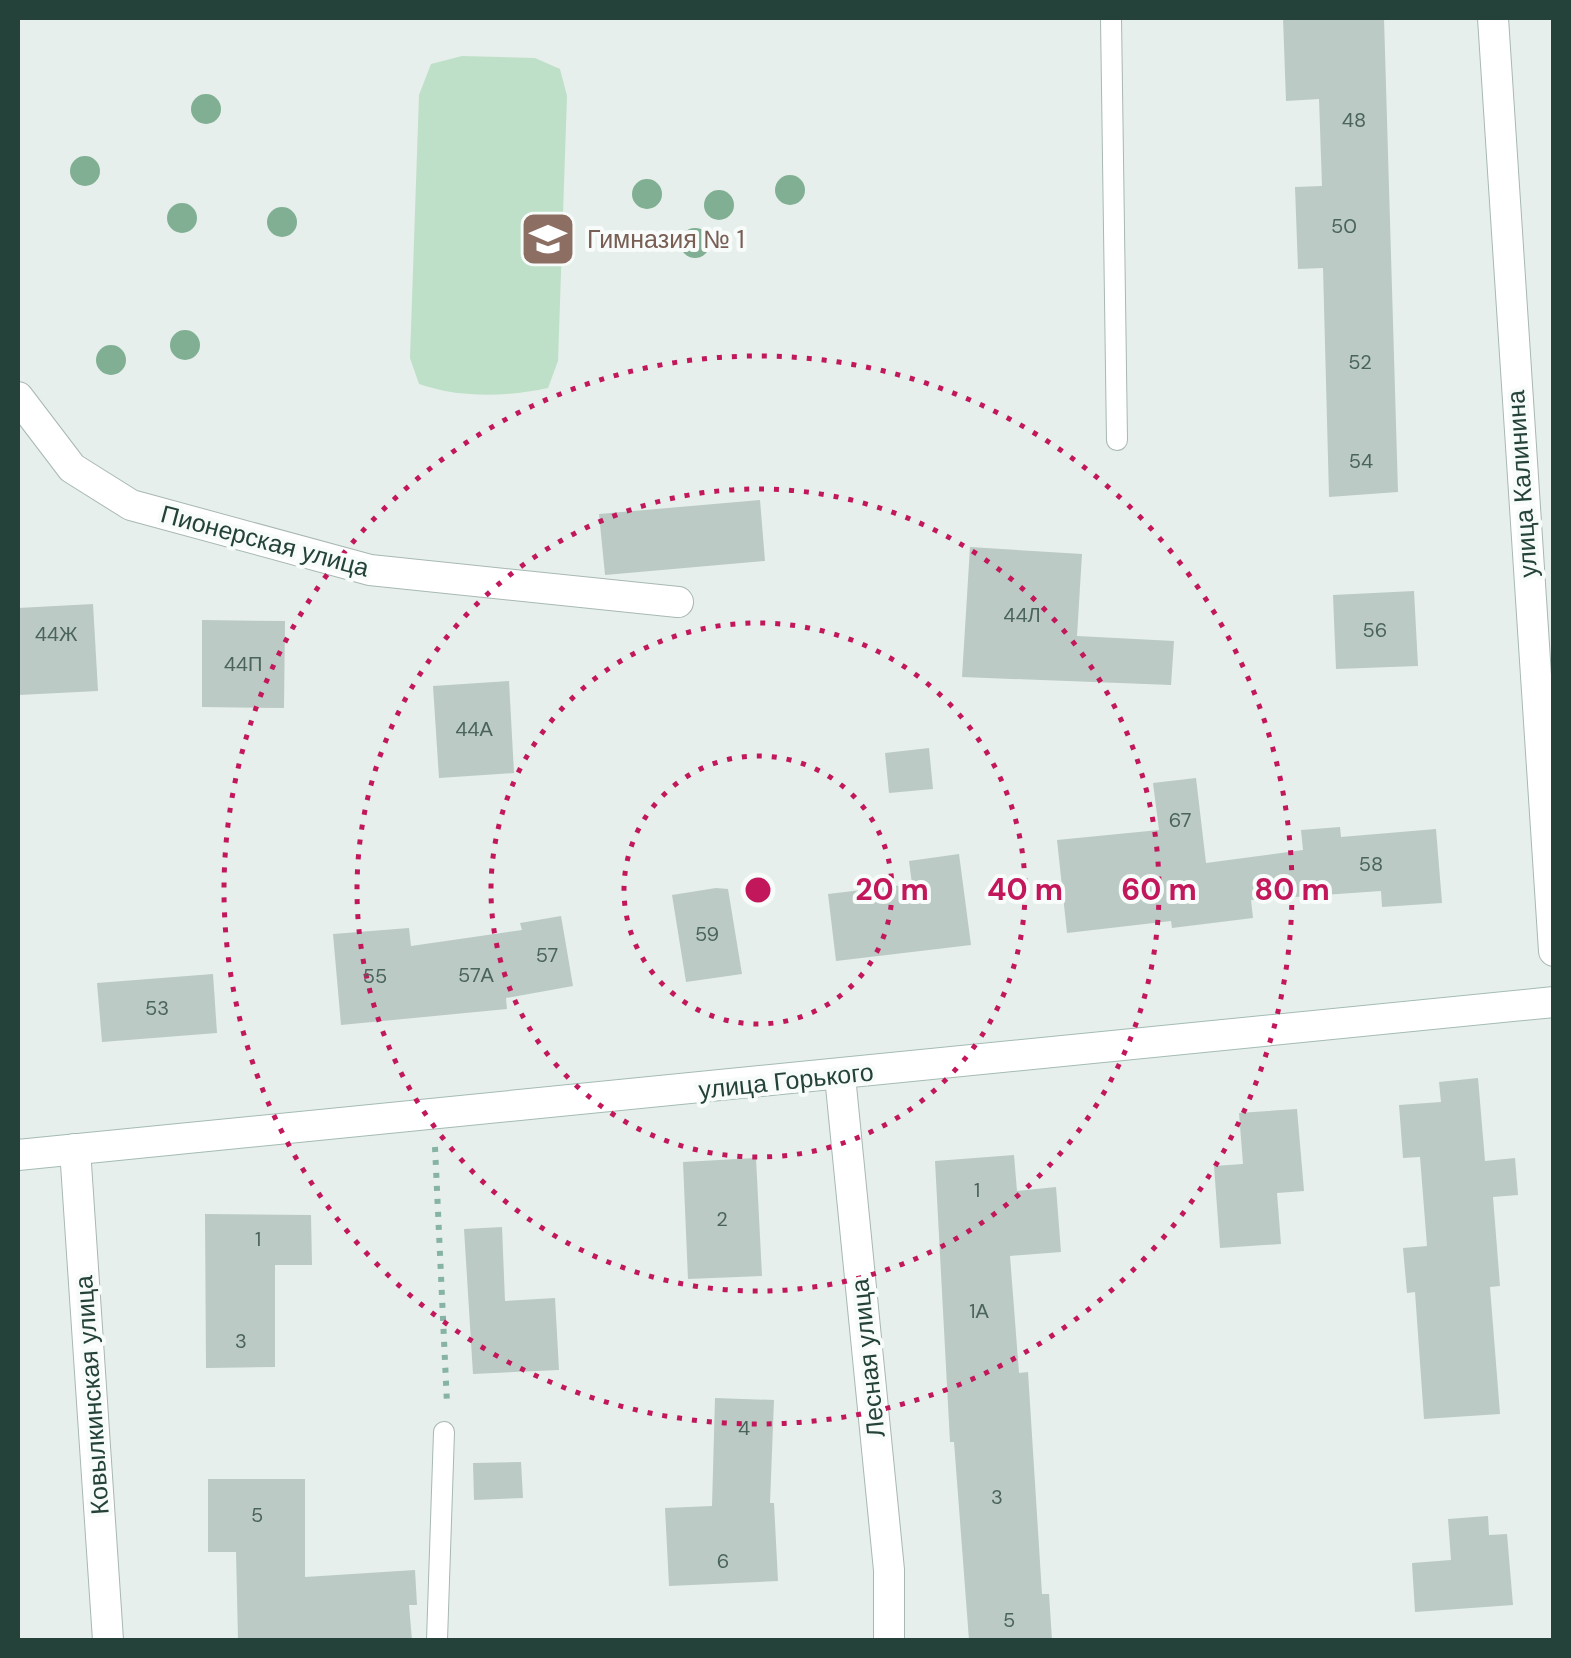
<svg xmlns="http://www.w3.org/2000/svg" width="1571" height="1658" font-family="'DM Sans',sans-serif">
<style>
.green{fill:#bfe0c8}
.building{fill:#bbcac4}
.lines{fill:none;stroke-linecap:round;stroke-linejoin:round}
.lane-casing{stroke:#a8b8b2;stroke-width:22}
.street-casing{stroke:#a8b8b2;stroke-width:32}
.secondary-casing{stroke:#a4bbb3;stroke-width:32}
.path{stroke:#86b3a5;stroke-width:6;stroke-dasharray:5 8;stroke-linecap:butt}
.lane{stroke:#fff;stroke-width:20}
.street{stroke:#fff;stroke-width:30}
.secondary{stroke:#fff;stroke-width:30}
.tree{fill:#80af93}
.ring{fill:none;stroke:#c2185b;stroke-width:5;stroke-dasharray:5 10}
.labels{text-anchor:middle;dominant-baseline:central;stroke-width:8;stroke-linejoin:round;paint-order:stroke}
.number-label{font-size:20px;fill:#4a645c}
.education-label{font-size:25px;fill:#785e54;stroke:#f7fbf9;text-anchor:start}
.street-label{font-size:25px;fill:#24423a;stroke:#f7fbf9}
.centre{fill:#c2185b;stroke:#f7fbf9;stroke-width:5}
.ring-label{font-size:30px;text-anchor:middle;font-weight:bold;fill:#c2185b;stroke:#f7fbf9;stroke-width:8;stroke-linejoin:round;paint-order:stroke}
</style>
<rect width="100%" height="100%" fill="#e6efeb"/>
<path class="green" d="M462,56l73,2 25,11 7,27 -9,265 -10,27c-41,9 -89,10 -129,-4l-9,-26 9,-263 12,-31z"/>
<g class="building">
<path d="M1283,18h101l14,474 -69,5 -6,-229 -25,1 -3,-82 27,-1 -3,-87 -33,2z"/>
<path d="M760,500l5,61 -160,14 -6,-61z"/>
<path d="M970,547l112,7 -5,82 97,5 -3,44 -209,-8z"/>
<path d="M1414,591l4,75 -82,3 -3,-74z"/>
<path d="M93,604l5,87 -79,4 -1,-87z"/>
<path d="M202,620l83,1 -1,87 -82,-1z"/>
<path d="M509,681l5,92 -75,5 -6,-92z"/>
<path d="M929,748l4,41 -44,4 -4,-40z"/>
<path d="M1196,778l10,85 97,-13 -2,-20 39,-3 1,10 95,-8 6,74 -60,4 -1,-16 -130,9 2,18 -81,10 -1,-7 -104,12 -10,-93 102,-10 -6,-47z"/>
<path d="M959,854l12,91 -135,16 -8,-67 84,-10 -3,-23z"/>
<path d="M716,888l12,1 14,85 -56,8 -14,-87z"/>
<path d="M561,916l12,70 -67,12 1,11 -166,16 -8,-91 76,-6 2,18 111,-16 -2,-7z"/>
<path d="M213,974l4,59 -115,9 -5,-59z"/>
<path d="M1478,1078l7,83 30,-3 3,37 -25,2 7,89 -10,1 10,127 -76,5 -9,-127 -8,1 -4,-45 24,-2 -7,-89 -17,1 -4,-53 42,-3 -2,-20z"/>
<path d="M1297,1109l7,82 -27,2 4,51 -61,4 -6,-82 29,-2 -4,-51z"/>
<path d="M1014,1155l3,36 39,-4 5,65 -51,4 9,117 9,-1 14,222h7l3,46h-83l-15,-198h-4l-15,-281z"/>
<path d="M756,1158l6,118 -74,3 -5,-117z"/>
<path d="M205,1214l106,1 1,50h-37v102l-69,1z"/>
<path d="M502,1227l3,74 50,-3 4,72 -86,4 -9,-145z"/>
<path d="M715,1398l59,2 -4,103h4l4,78 -109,5 -4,-78 47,-2z"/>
<path d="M521,1462l2,36 -49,2 -1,-37z"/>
<path d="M208,1479h97v98l110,-7 2,35h-8l3,35h-174l-2,-88h-28z"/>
<path d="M1488,1516l1,19 18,-1 6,71 -98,7 -3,-49 39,-3 -3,-41z"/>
</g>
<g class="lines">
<g class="lane-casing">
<g id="lane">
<path d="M1111,18l6,422"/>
<path d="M437,1640l7,-208"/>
</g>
</g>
<g class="street-casing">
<g id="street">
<path d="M1493,18l61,933"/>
<path d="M18,397l54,71 59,37 239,65 308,32"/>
<path d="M840,1076l49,494v70"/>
<path d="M75,1149l33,491"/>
</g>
</g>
<g class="secondary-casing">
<path id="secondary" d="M18,1155l1536,-153"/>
</g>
<path class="path" d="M435,1147l12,257"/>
<use href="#lane" class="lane"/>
<use href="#street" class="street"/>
<use href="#secondary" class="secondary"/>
</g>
<g class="tree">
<circle cx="206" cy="109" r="15"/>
<circle cx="85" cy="171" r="15"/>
<circle cx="790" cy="190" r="15"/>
<circle cx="647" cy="194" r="15"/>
<circle cx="719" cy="205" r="15"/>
<circle cx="182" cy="218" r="15"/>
<circle cx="282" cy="222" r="15"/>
<circle cx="695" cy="243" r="15"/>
<circle cx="185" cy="345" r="15"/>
<circle cx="111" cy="360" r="15"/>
</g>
<g class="ring">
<circle cx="758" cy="890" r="134"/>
<circle cx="758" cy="890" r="267"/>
<circle cx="758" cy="890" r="401"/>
<circle cx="758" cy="890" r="534"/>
</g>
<defs>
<g id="school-square" transform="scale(2.875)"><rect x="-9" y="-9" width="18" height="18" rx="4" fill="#8d6e63" stroke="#f7fbf9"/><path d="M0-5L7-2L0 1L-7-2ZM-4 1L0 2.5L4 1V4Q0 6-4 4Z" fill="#fff"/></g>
</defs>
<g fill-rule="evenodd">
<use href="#school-square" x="548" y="239"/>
</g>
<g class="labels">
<g class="number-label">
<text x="1354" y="120">48</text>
<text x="1344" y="226">50</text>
<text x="1360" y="362">52</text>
<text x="1361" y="461">54</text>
<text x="1022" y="615">44Л</text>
<text x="1375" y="630">56</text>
<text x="56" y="634">44Ж</text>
<text x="243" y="664">44П</text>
<text x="474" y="729">44А</text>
<text x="1180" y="820">67</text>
<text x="1371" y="864">58</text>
<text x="707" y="934">59</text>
<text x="547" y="955">57</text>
<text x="476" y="975">57А</text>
<text x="375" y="976">55</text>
<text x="157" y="1008">53</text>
<text x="977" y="1190">1</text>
<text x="722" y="1219">2</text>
<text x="258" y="1239">1</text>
<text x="979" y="1311">1А</text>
<text x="241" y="1341">3</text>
<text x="744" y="1428">4</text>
<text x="997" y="1497">3</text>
<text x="257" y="1515">5</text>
<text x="723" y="1561">6</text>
<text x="1009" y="1620">5</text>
</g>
<g class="education-label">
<text x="587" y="239">Гимназия № 1</text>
</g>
<g class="street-label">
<text transform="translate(1522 484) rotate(-94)">улица Калинина</text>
<text transform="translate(265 541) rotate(15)">Пионерская улица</text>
<text transform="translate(786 1081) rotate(-6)">улица Горького</text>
<text transform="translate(868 1358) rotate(-96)">Лесная улица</text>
<text transform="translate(92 1395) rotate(-94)">Ковылкинская улица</text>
</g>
</g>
<circle cx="758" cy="890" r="15" class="centre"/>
<g class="ring-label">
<text x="892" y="900">20 m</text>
<text x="1025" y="900">40 m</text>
<text x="1159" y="900">60 m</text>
<text x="1292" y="900">80 m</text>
</g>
<rect width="1571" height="1658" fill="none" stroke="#24423a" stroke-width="40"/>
</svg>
